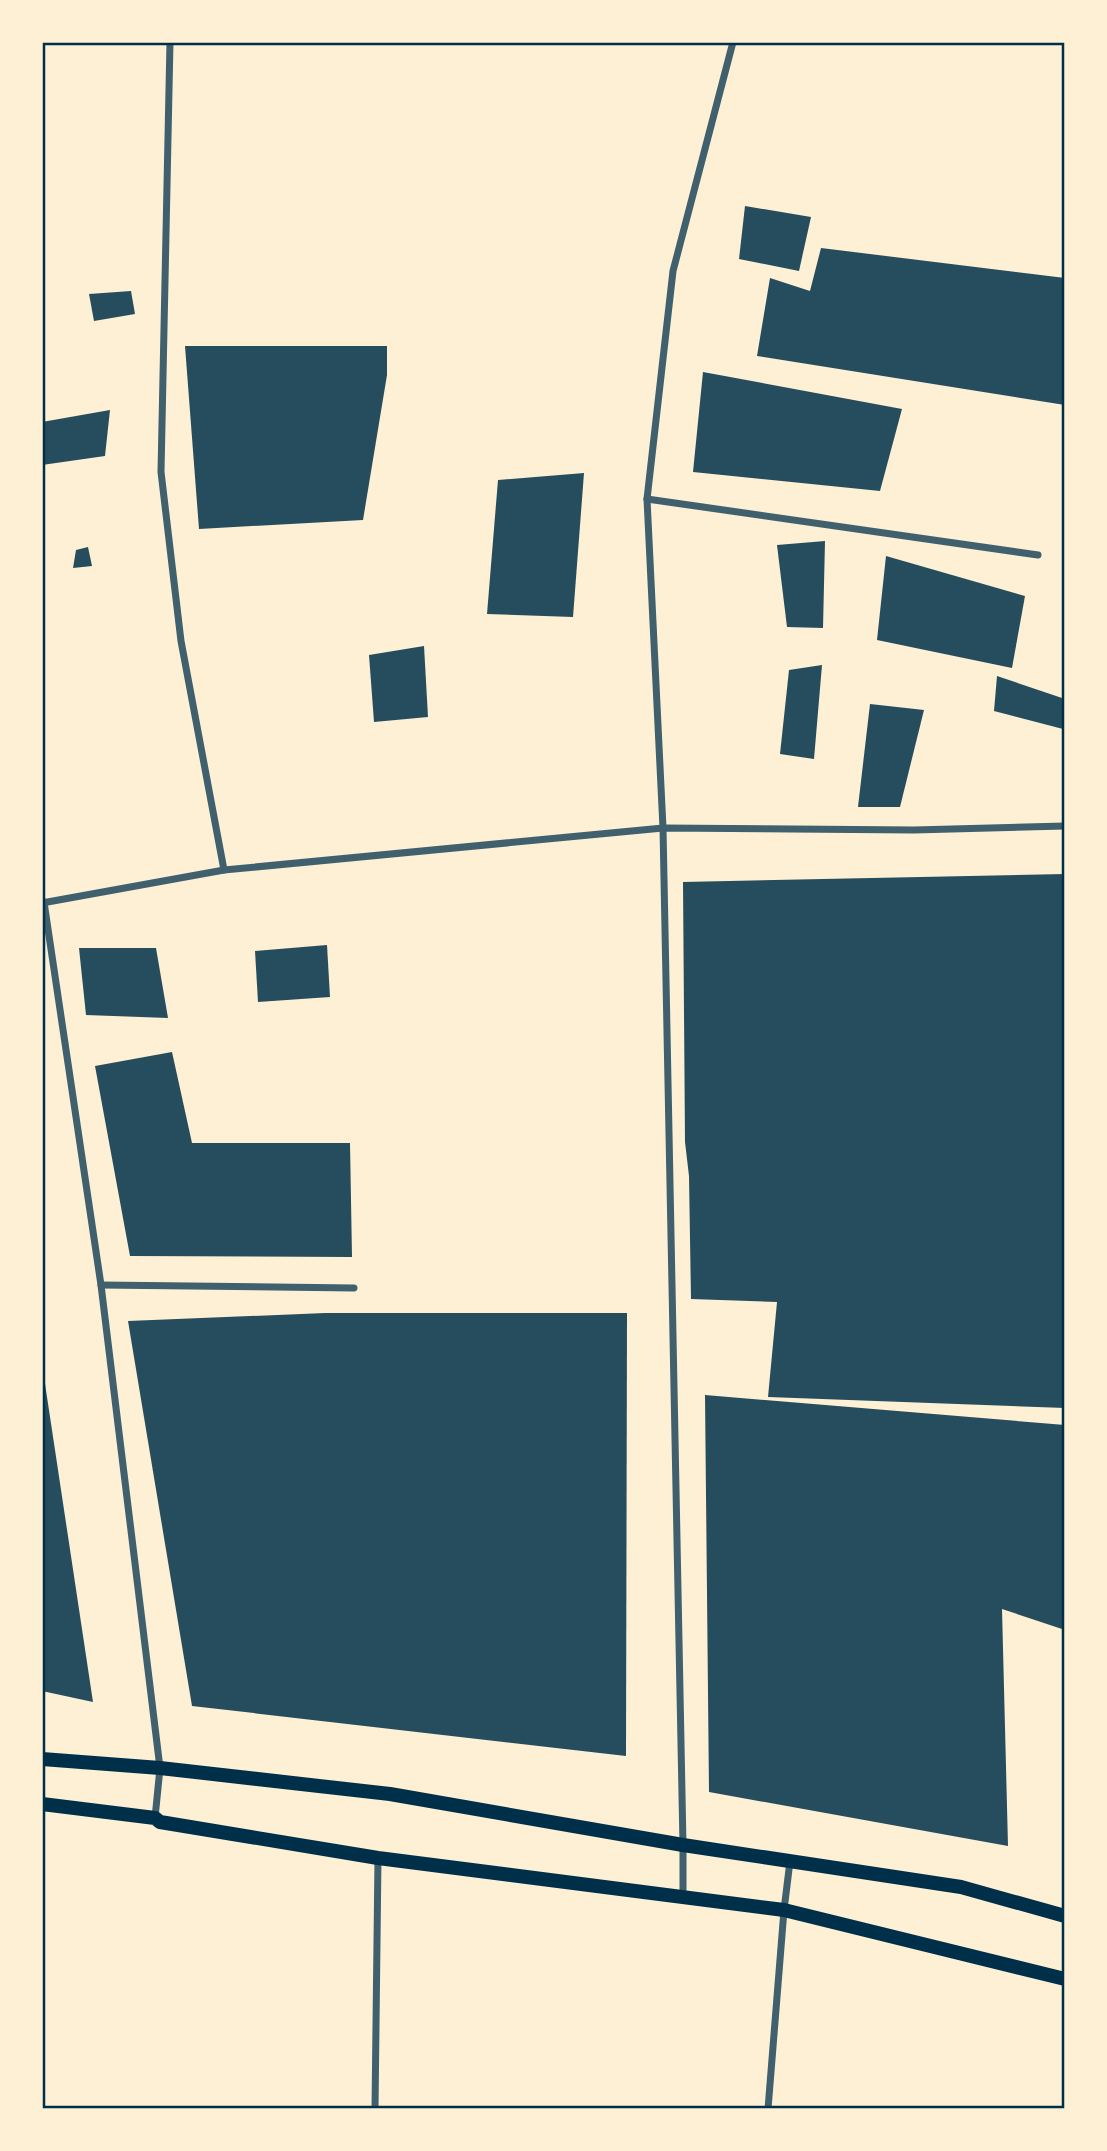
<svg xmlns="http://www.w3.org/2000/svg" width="1107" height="2151" font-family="'Exo 2',sans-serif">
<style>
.building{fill:#264d5e}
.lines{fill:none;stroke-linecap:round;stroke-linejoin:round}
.minor{stroke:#3f606c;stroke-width:7}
.secondary{stroke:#003049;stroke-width:14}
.neatline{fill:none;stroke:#003049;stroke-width:2.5}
</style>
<rect width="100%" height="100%" fill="#fdf0d5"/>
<g class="building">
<path d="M745,206l66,11 -12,54 -60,-12z"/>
<path d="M821,248l244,30v127l-308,-49 13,-78 40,13z"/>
<path d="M131,291l4,23 -41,7 -5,-27z"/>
<path d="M185,346h202v29l-24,145 -164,9z"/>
<path d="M703,372l199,37 -22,82 -187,-19z"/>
<path d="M110,410l-5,46 -63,9v-43z"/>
<path d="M584,473l-11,144 -86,-3 11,-134z"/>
<path d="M825,541l-2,87 -36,-1 -10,-82z"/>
<path d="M88,547l4,19 -19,2 3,-18z"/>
<path d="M886,556l139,40 -13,72 -135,-28z"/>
<path d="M424,646l4,71 -54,5 -5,-67z"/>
<path d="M822,665l-8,94 -34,-5 9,-84z"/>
<path d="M997,676l68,23 -2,30 -69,-18z"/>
<path d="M870,704l54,6 -24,97h-42z"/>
<path d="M1065,874v534l-297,-11 9,-95 -86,-3 -2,-123 -4,-34 -2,-260z"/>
<path d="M327,945l3,52 -72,5 -3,-51z"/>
<path d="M79,948h77l12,70 -82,-3z"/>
<path d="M172,1052l20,91h158l2,114 -222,-1 -35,-190z"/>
<path d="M325,1313h302l-1,443 -434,-50 -64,-385z"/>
<path d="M42,1377h2l49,325 -51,-11z"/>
<path d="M705,1395l360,30v205l-63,-21 6,237 -299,-54z"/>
</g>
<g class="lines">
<g class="minor">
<path d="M170,42l-9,430 20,169 43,229"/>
<path d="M647,499l391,56"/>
<path d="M44,902l57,383 59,483 -5,50"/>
<path d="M42,903l182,-33 439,-42 251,2 151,-4"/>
<path d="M101,1285l253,3"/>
<path d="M683,1897v-52l-20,-1017 -16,-329 26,-228 60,-229"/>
<path d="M375,2109l3,-251"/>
<path d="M768,2109l16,-199 6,-49"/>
</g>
<g class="secondary">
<path d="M42,1759l118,9 230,26 293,51 278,42 104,29"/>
<path d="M42,1804l113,14 5,4 218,36 406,52 281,69"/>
</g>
</g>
<rect width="1107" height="2151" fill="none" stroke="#fdf0d5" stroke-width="88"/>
<rect x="44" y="44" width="1019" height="2063" class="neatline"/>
</svg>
